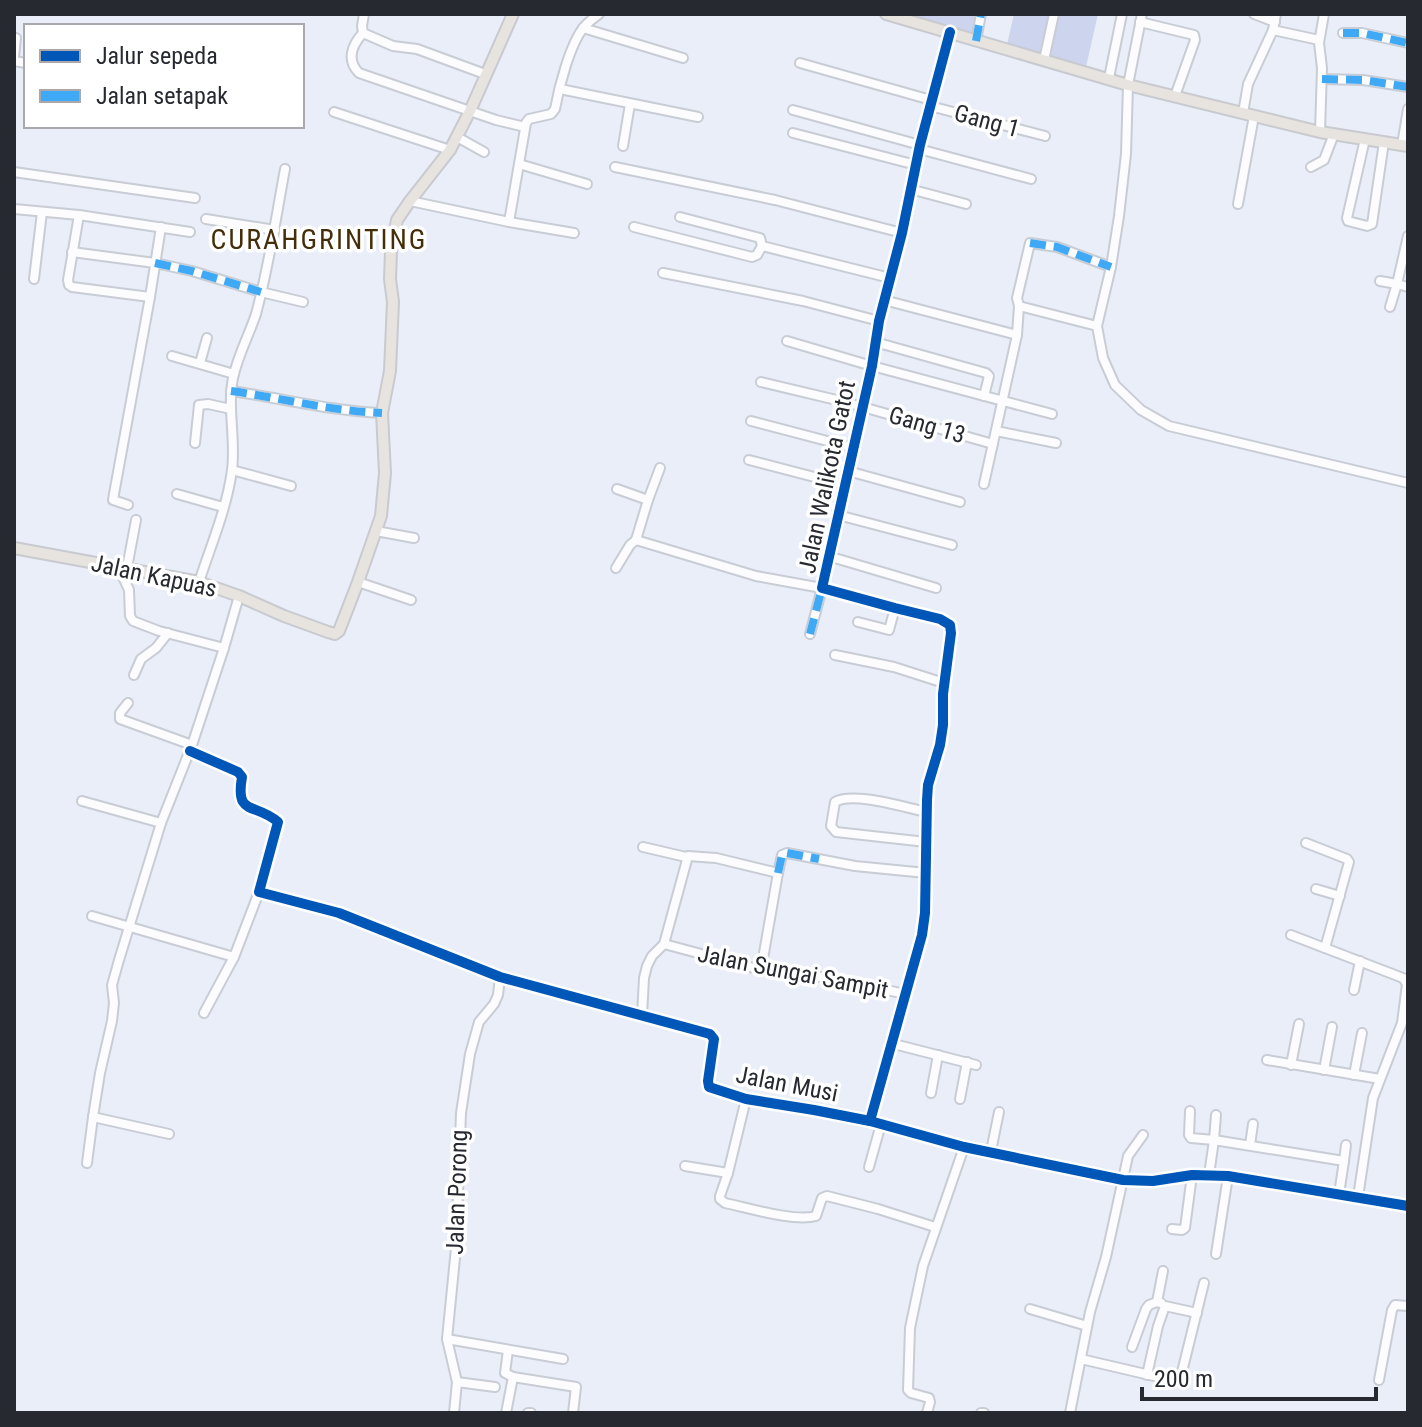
<svg xmlns="http://www.w3.org/2000/svg" width="1422" height="1427" font-family="'Roboto Condensed',sans-serif">
<style>
.green{fill:#cdd5ee}
.lines{fill:none;stroke-linecap:round;stroke-linejoin:round}
.minor-casing{stroke:#c8ccd4;stroke-width:12}
.major-casing{stroke:#c8cacf;stroke-width:14}
.minor{stroke:#fcfcfe;stroke-width:8}
.major{stroke:#e7e4e0;stroke-width:10}
.quiet{stroke:#3fa9f5;stroke-width:8;stroke-dasharray:16 8;stroke-linecap:butt}
.cycleway-casing{stroke:#fff;stroke-width:15}
.cycleway{stroke:#0057b8;stroke-width:10}
.labels{text-anchor:middle;dominant-baseline:central;stroke-width:7;stroke-linejoin:round;paint-order:stroke}
.street-label{font-size:24px;fill:#272931;stroke:#fff}
.quarter-label{font-size:28px;letter-spacing:2px;fill:#442e09;stroke:#fff}
</style>
<rect width="100%" height="100%" fill="#eaeef9"/>
<g class="green">
<path d="M909,14h71l-4,21z"/>
<path d="M1014,14h37l-9,45 -36,-10z"/>
<path d="M1059,14h39l-12,53 -36,-8z"/>
</g>
<g class="lines">
<g class="minor-casing">
<g id="minor">
<path d="M364,14l-2,12 1,7 30,13 24,3 68,25"/>
<path d="M1142,14l-14,71 -2,69 -7,62 -8,51 -14,59 6,32 12,27 26,25 28,16 239,57"/>
<path d="M1254,14l21,8"/>
<path d="M1140,22l54,13 1,5 -20,56"/>
<path d="M583,28l100,30"/>
<path d="M1273,30l46,10"/>
<path d="M363,33c-11,12 -17,27 -4,40l137,47 29,7"/>
<path d="M1343,33h19l46,10"/>
<path d="M976,41l5,-27"/>
<path d="M14,57l2,-19"/>
<path d="M1044,60l10,-46"/>
<path d="M14,61l12,2"/>
<path d="M800,63l131,37"/>
<path d="M1109,78l13,-64"/>
<path d="M1322,79l41,1 45,7"/>
<path d="M560,89l138,28"/>
<path d="M930,106l115,30"/>
<path d="M793,110l127,35"/>
<path d="M334,112l116,38"/>
<path d="M1243,113l5,-29 25,-54 3,-16"/>
<path d="M1320,132l2,-64 -3,-25 5,-29"/>
<path d="M793,133l123,32"/>
<path d="M457,137l27,15"/>
<path d="M1365,139l-18,79 1,3 19,5 5,-2 12,-82"/>
<path d="M1402,145l6,-36"/>
<path d="M623,146l7,-42"/>
<path d="M919,149l112,30"/>
<path d="M519,164l68,20"/>
<path d="M615,167l160,33 127,33"/>
<path d="M1311,167l13,-7 10,-26"/>
<path d="M14,172l181,26"/>
<path d="M910,189l56,15"/>
<path d="M410,201l99,21 17,-99 3,-4 22,-5 4,-5c4,-22 15,-65 29,-82 4,-5 10,-9 15,-13"/>
<path d="M1238,204l16,-88"/>
<path d="M14,209l65,6 111,17"/>
<path d="M79,215l-11,65 1,5 3,2 78,10 11,-70"/>
<path d="M680,217l80,21 2,8 128,32"/>
<path d="M206,219l69,11"/>
<path d="M509,222l65,11"/>
<path d="M634,227l118,30 5,-2 5,-9"/>
<path d="M1408,236l-11,48 11,3"/>
<path d="M72,252l83,11 37,8 69,21 42,10"/>
<path d="M663,273l140,28 76,20"/>
<path d="M34,279l8,-67"/>
<path d="M1380,281l17,3 -7,23"/>
<path d="M884,300l133,35"/>
<path d="M1019,306l78,20"/>
<path d="M787,341l85,25 180,48"/>
<path d="M875,342l111,31 3,3 -5,20"/>
<path d="M172,356l62,18"/>
<path d="M200,363l7,-25"/>
<path d="M761,382l84,20 148,42"/>
<path d="M231,391c50,7 100,20 151,22"/>
<path d="M751,421l103,27"/>
<path d="M996,431l60,12"/>
<path d="M195,443l4,-38 9,-1 23,5"/>
<path d="M749,460l96,25"/>
<path d="M232,470l59,16"/>
<path d="M848,471l112,31"/>
<path d="M984,484l33,-149 2,-29 -2,-8 13,-55 27,4 54,20"/>
<path d="M617,489l31,11 -12,40 120,36 66,12 -12,46"/>
<path d="M177,494l46,13"/>
<path d="M648,500l12,-32"/>
<path d="M128,505l-15,-5 1,-6 36,-197"/>
<path d="M838,515l114,30"/>
<path d="M376,531l38,7"/>
<path d="M828,556l108,32"/>
<path d="M118,566l11,24 1,26 3,5 26,10 65,17"/>
<path d="M127,568l9,-48"/>
<path d="M616,568l14,-23 6,-5"/>
<path d="M199,582c12,-37 28,-74 33,-112 4,-31 -5,-62 1,-92 5,-23 16,-43 23,-64 13,-48 20,-97 29,-145"/>
<path d="M358,582l53,18"/>
<path d="M858,622l31,8 6,-22"/>
<path d="M835,655l59,12 50,16"/>
<path d="M134,675l7,-16 15,-11 12,-15"/>
<path d="M128,703l-8,10v6l72,26"/>
<path d="M190,751l48,21 4,5c-7,40 13,25 36,45l-19,70 80,21 161,64 210,57 4,5 -6,42 1,6 37,12 68,11 56,11 94,26 159,33 30,1 39,-6 36,1 180,30"/>
<path d="M82,801l79,22"/>
<path d="M926,842l-90,-10 -5,-6 4,-24c18,-11 71,6 92,10"/>
<path d="M1306,843l41,16 2,3 -24,86"/>
<path d="M643,847l43,10"/>
<path d="M778,873l4,-18 5,-2 68,13 71,7"/>
<path d="M1316,889l24,7"/>
<path d="M92,916l142,41"/>
<path d="M1291,935l112,43 4,6 -5,39 -29,75 -15,99"/>
<path d="M664,944l97,26 76,9 68,15"/>
<path d="M1354,990l6,-29"/>
<path d="M204,1013l30,-56 25,-65"/>
<path d="M642,1016l2,-38 3,-12 5,-10 12,-12 24,-88 28,2 62,15 -17,97"/>
<path d="M890,1043l86,22"/>
<path d="M1267,1060l113,19"/>
<path d="M1291,1065l8,-41"/>
<path d="M1324,1070l8,-43"/>
<path d="M1354,1075l8,-42"/>
<path d="M931,1093l7,-38"/>
<path d="M746,1099l-18,74 -8,23v3l5,4c24,5 69,19 91,13l6,-18 5,-2 51,13 57,18"/>
<path d="M960,1099l7,-37"/>
<path d="M1190,1111l-1,24 2,3 23,2 2,-25"/>
<path d="M870,1121l52,-186 3,-22 2,-113 1,-15 12,-40 3,-20v-31l8,-61 -1,-8 -10,-6 -45,-11 -73,-20 50,-222 7,-45 23,-88 18,-88 30,-113"/>
<path d="M169,1134l-76,-17 7,-44 12,-52 2,-18 -2,-18 7,-25 42,-137 31,-78 32,-97 15,-52"/>
<path d="M1250,1145l3,-21"/>
<path d="M991,1151l8,-39"/>
<path d="M1344,1161l2,-16"/>
<path d="M87,1163l6,-46"/>
<path d="M685,1166l43,7"/>
<path d="M869,1167l12,-43"/>
<path d="M1209,1175l5,-35 130,21 -5,33"/>
<path d="M1172,1229l10,1 3,-2 7,-53"/>
<path d="M1216,1254l12,-78"/>
<path d="M1161,1303l-4,-1 6,-31"/>
<path d="M1030,1309l57,17"/>
<path d="M447,1339l116,20"/>
<path d="M1132,1347l14,-38 3,-4 8,-3"/>
<path d="M1081,1359l90,21h7l3,-4 23,-93"/>
<path d="M1147,1375l11,-49 7,-20 32,7"/>
<path d="M513,1377l63,10 -3,26"/>
<path d="M1379,1380l13,-70 3,-5 13,1"/>
<path d="M457,1382l38,5"/>
<path d="M454,1413l3,-31 -10,-43 9,-91 5,-135 9,-59 7,-25 2,-7 15,-18 4,-9 2,-18"/>
<path d="M506,1413l7,-36 -8,-4 3,-23"/>
<path d="M528,1413h3"/>
<path d="M927,1413l3,-11 -1,-4 -18,-5 -3,-3 2,-62 13,-62 41,-119"/>
<path d="M981,1413h3"/>
<path d="M1070,1413l20,-101 16,-55 22,-101 15,-21"/>
</g>
</g>
<g class="major-casing">
<g id="major">
<path d="M886,14l242,71 192,47 88,14"/>
<path d="M14,548l185,34 40,14 45,20 44,16 7,2 4,-3 19,-49 23,-66 4,-43 -3,-60 8,-42 3,-69 -3,-23 1,-27 6,-32 13,-19 40,-51 20,-39 43,-97"/>
</g>
</g>
<use href="#minor" class="minor"/>
<use href="#major" class="major"/>
<g class="quiet">
<path d="M1343,33h19l46,10"/>
<path d="M976,41l5,-27"/>
<path d="M1322,79l41,1 45,7"/>
<path d="M1030,243l27,4 54,20"/>
<path d="M155,263l37,8 69,21"/>
<path d="M231,391c50,7 100,20 151,22"/>
<path d="M810,634l12,-46"/>
<path d="M778,873l4,-18 5,-2 32,6"/>
</g>
<g class="cycleway-casing">
<g id="cycleway">
<path d="M190,751l48,21 4,5c-7,40 13,25 36,45l-19,70 80,21 161,64 210,57 4,5 -6,42 1,6 37,12 68,11 56,11 94,26 159,33 30,1 39,-6 36,1 180,30"/>
<path d="M870,1121l52,-186 3,-22 2,-113 1,-15 12,-40 3,-20v-31l8,-61 -1,-8 -10,-6 -45,-11 -73,-20 50,-222 7,-45 23,-88 18,-88 30,-113"/>
</g>
</g>
<use href="#cycleway" class="cycleway"/>
</g>
<g class="labels">
<g class="street-label">
<text transform="translate(987 121) rotate(15)">Gang 1</text>
<text transform="translate(927 425) rotate(16)">Gang 13</text>
<text transform="translate(827 477) rotate(-78)">Jalan Walikota Gatot</text>
<text transform="translate(154 576) rotate(12)">Jalan Kapuas</text>
<text transform="translate(793 972) rotate(11)">Jalan Sungai Sampit</text>
<text transform="translate(787 1084) rotate(11)">Jalan Musi</text>
<text transform="translate(457 1192) rotate(-88)">Jalan Porong</text>
</g>
<g class="quarter-label">
<text x="319" y="239">CURAHGRINTING</text>
</g>
</g>
<rect width="1422" height="1427" fill="none" stroke="#272931" stroke-width="32"/>
<rect x="24" y="24" width="280" height="104" fill="#ffffff" stroke="#a9a9ad" stroke-width="2"/>
<rect x="40" y="50" width="40" height="12" fill="#0057b8" stroke="#a9a9ad" stroke-width="2"/>
<text x="96" y="64" font-size="24" fill="#272931">Jalur sepeda</text>
<rect x="40" y="90" width="40" height="12" fill="#3fa9f5" stroke="#a9a9ad" stroke-width="2"/>
<text x="96" y="104" font-size="24" fill="#272931">Jalan setapak</text>
<path d="M1142 1387v12h234v-12" fill="none" stroke="#272931" stroke-width="4"/>
<text x="1154" y="1387" font-size="24" fill="#272931" stroke="#ffffff" stroke-width="6" paint-order="stroke">200 m</text>
</svg>
